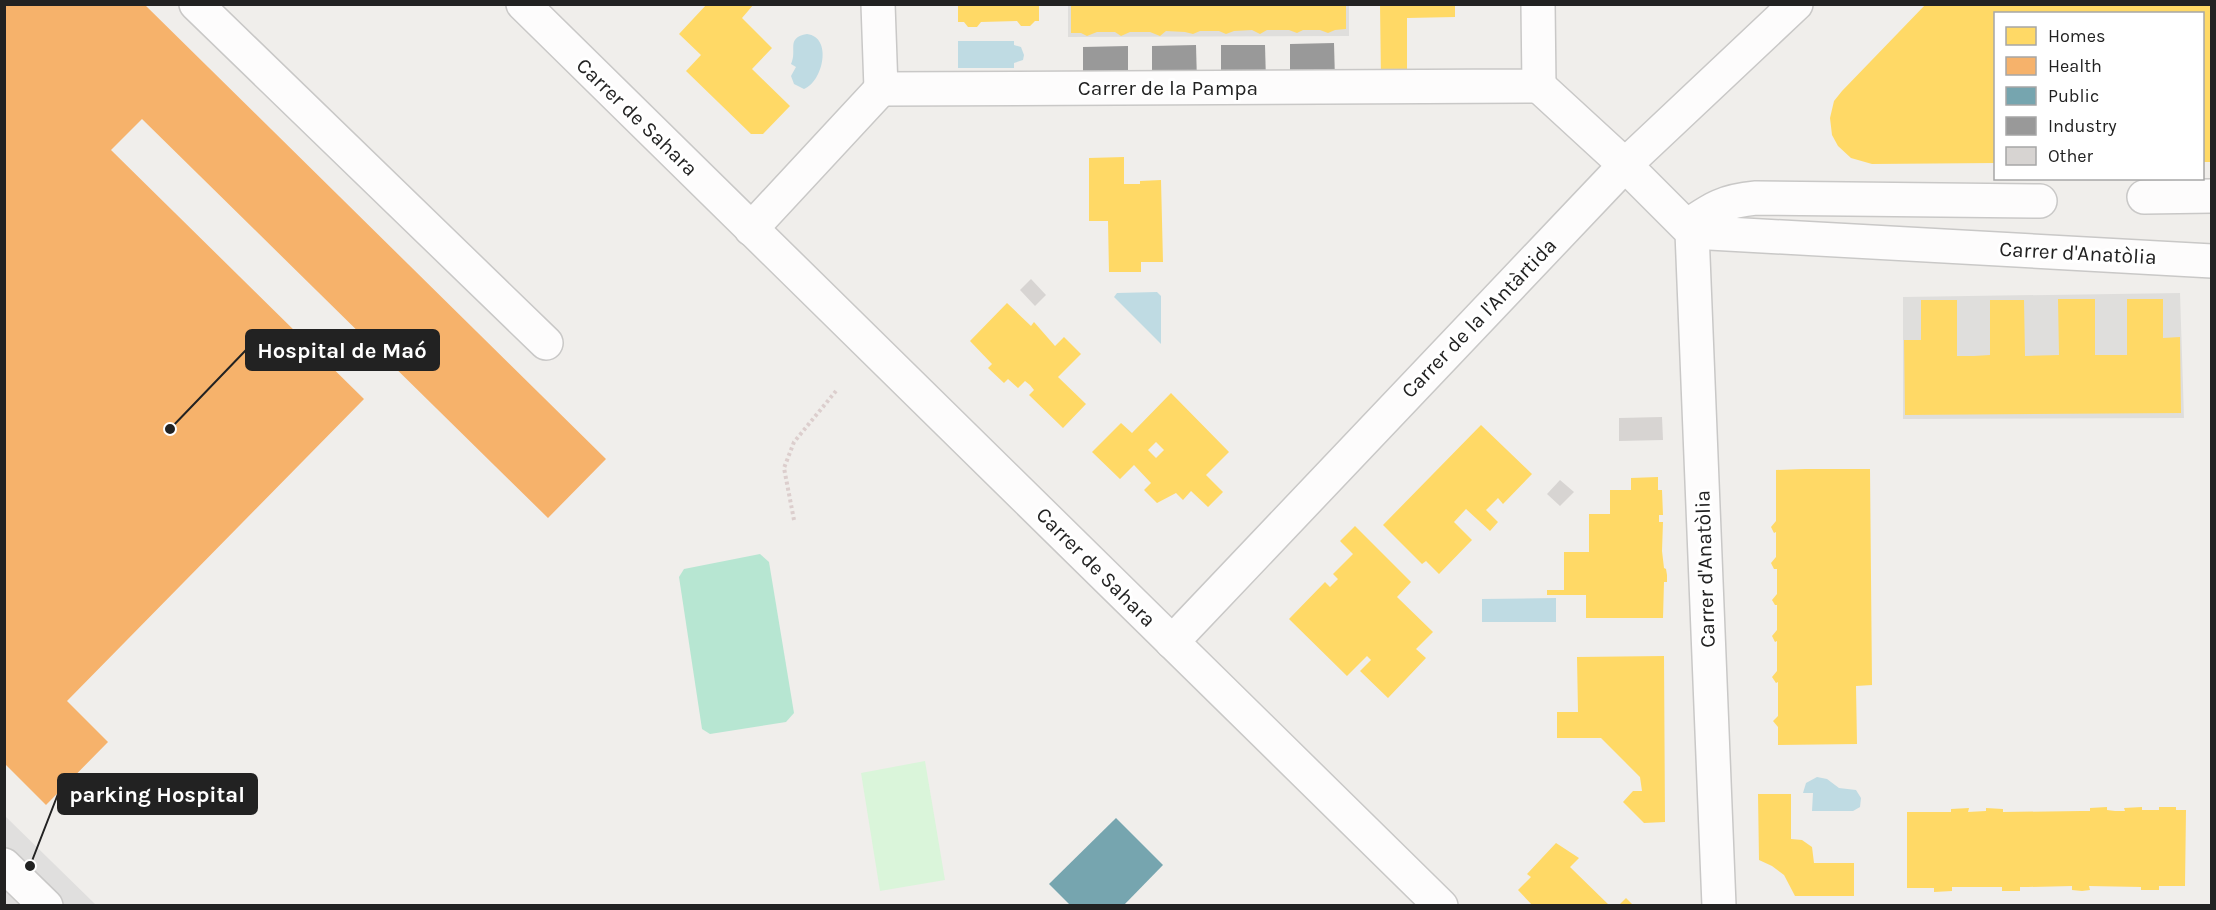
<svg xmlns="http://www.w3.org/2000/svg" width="2216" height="910" font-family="Karla,sans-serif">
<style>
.residential{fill:#dfdedc}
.park{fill:#daf5da}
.pitch{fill:#b7e6d2}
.parking{fill:#e0dfde}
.water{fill:#bfdbe3}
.homes{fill:#ffd966;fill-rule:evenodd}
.health{fill:#f6b26b}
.public{fill:#76a5af}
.industry{fill:#999}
.building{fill:#d7d4d2}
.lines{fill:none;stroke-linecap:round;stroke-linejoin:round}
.minor-casing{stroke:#c9c8c7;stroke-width:36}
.path{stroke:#dccecd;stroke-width:4;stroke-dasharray:3 3;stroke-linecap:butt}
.minor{stroke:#fdfcfc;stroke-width:33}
.labels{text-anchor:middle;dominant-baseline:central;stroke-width:6;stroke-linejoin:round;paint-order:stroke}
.street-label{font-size:21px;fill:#222;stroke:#fff}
.leader{fill:none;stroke:#222;stroke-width:2}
.callout-dot{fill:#222;stroke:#fff;stroke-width:2}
.callout{fill:#222;stroke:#222;stroke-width:2}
.callout-label{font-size:22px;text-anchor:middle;font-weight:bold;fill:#fff}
</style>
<rect width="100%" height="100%" fill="#f0eeeb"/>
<g class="residential">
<path d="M1068,5h281v31l-281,1z"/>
<path d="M2180,293l4,125 -281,1v-122z"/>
</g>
<path class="park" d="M925,761l20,119 -65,11 -19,-118z"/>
<path class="pitch" d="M760,554l9,8 25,151 -8,9 -76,12 -8,-5 -23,-152 5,-8z"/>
<path class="parking" d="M5,816l91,89h-91z"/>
<g class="water">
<path d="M807,34c26,3 16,48 -3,55l-10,-5 -3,-8 5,-9 -5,-3c7,-14 -6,-26 16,-30z"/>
<path d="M958,41h56v4l7,2 3,8 -1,5 -9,3v5h-56z"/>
<path d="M1157,292l4,4v48l-47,-47 3,-4z"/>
<path d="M1556,598v24h-74v-23z"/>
<path d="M1817,777l10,2 12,9 17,2 5,8 -1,9 -7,4h-41l1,-18h-10l3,-10z"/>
</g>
<g class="homes">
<path d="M707,4h47l-12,14 30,30 -20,21 38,37 -27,28h-12l-65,-63 15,-16 -22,-21z"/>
<path d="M958,4h81v17h-4l-5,5h-9l-4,-5 -36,1 -4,5h-9l-4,-5h-6z"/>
<path d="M1071,4h275v25l-11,1 -7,3 -8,-3h-17l-6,3 -8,-3h-22l-7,4 -8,-4 -18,1 -8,3 -7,-3h-19l-7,3 -8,-2 -19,-1 -6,5 -10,-4h-20l-9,4 -6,-4h-18l-10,4 -6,-3h-10z"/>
<path d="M1380,4h75v13l-48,1v61h-26z"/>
<path d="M1926,4h285v158h-9v-148h-207v149l-123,1 -21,-6 -13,-12 -6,-11 -2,-17 4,-17 8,-10z"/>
<path d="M1124,157v27h16v-3l21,-1 2,82h-22v10h-32l-1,-51h-19v-63z"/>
<path d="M2058,299h37v56h32v-56h36v39l17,-1 1,76 -276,2 -1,-75h17v-40h36v56h17l16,-1v-55h34l1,56 34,-1z"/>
<path d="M1007,303l24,23 3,-4 21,24 9,-9 17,17 -23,23 28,27 -23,24 -34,-33 5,-5 -4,-5 -5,-4 -7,7 -10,-9 -4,4 -16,-15 4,-4 -22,-23z"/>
<path d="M1171,393l58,59 -23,23 17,17 -15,15 -17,-16 -8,9 -7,-7 -19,10 -13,-13 7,-7 -17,-18 -14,14 -28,-27 29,-29 11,10zM1156,442l8,8 -8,8 -8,-8z"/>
<path d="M1481,425l51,49 -29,30 -5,-6 -12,12 12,12 -8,9 -24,-22 -12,13 18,18 -33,34 -13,-13 -4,3 -39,-39z"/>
<path d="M1805,469h65l2,216 -16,1 1,58 -79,1v-18l-5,-6 5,-5v-34l-2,1 -4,-6 5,-6v-30l-2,1 -3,-6 5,-6v-25h-2l-3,-5 5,-6v-25h-3l-3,-6 5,-6v-25l-2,1 -3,-6 5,-6v-51z"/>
<path d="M1658,477v13h4l1,25h-4v7h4l-1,29 2,17 2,1 1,6v7h-3l-1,36h-77v-23h-39v-5h17v-38h25v-38h21v-24h21v-12z"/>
<path d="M1355,526l56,56 -14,15 36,35 -17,17 10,9 -38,40 -28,-27 11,-11 -4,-4 -20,20 -58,-57 36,-37 5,5 8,-8 -5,-5 20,-20 -13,-13z"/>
<path d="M1664,656l1,166 -21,1 -21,-21 10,-11h9l-2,-14 -39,-39h-44v-26h21l-1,-55z"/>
<path d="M1758,794h33v45l11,1 10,7 2,16h40v33h-59l-11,-21 -12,-9 -13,-6z"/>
<path d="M2107,807v3l8,1h10l-1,-3 18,-1v3h17v-3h17v3h10l-1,76h-26v4h-18v-3l-52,-1 1,4 -8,1 -10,-1v-4l-44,1h-8v4h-18v-4h-50v4l-18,1v-4h-27v-76h44v-3l18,-1 -1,4 18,-1v-3l17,1v3l78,-1h9v-3z"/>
<path d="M1556,843l23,15 -9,9 40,39h-77l-15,-16 13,-13 -4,-3z"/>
<path d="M1626,898l8,8h-16z"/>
</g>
<path class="health" d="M4,4h140l462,455 -58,59 -406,-399 -31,31 253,249 -297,302 41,41 -62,63 -42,-42z"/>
<path class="public" d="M1116,818l47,47 -40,41h-52l-22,-22z"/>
<g class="industry">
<path d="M1334,43l1,37h-45v-36z"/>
<path d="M1196,45l1,37 -45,1v-37z"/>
<path d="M1221,45h44l1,36 -45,1z"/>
<path d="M1128,46v36l-45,1v-36z"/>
</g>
<g class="building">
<path d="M1031,279l15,16 -11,11 -15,-16z"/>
<path d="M1662,417l1,23 -44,1v-23z"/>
<path d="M1560,480l14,12 -14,14 -13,-12z"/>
</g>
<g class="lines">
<g class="minor-casing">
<g id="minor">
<path d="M196,4l350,339"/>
<path d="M523,4l918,902"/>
<path d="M878,4l3,85 658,-3 -1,-82"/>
<path d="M1539,86l86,79 67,67 27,674"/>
<path d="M2144,197l68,-1"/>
<path d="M1687,226c26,-18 37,-25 69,-28l284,3"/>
<path d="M751,229l130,-140"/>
<path d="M1692,232l520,29"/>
<path d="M1172,642l453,-477 171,-161"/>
<path d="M4,865l42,41"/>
</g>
</g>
<path class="path" d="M794,520l-10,-52 10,-26 42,-51"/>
<use href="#minor" class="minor"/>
</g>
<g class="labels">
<g class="street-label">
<text x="1168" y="88">Carrer de la Pampa</text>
<text transform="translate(637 117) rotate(44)">Carrer de Sahara</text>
<text transform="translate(2078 253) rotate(3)">Carrer d'Anatòlia</text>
<text transform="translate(1479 318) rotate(-46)">Carrer de la l'Antàrtida</text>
<text transform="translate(1096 567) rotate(45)">Carrer de Sahara</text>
<text transform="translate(1705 569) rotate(-92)">Carrer d'Anatòlia</text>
</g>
</g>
<path class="leader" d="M170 429L246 350M30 866L58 794"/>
<g class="callout-dot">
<circle cx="170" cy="429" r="6"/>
<circle cx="30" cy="866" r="6"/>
</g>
<g class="callout">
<rect x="246" y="330" width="193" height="40" rx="6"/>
<rect x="58" y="774" width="199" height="40" rx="6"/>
</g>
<g class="callout-label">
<text x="342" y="358">Hospital de Maó</text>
<text x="157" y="802">parking Hospital</text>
</g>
<rect width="2216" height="910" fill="none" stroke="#222222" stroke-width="12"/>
<rect x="1994" y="12" width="210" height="168" fill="#ffffff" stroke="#a7a7a7" stroke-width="1.5"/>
<rect x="2006" y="27" width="30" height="18" fill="#ffd966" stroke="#a7a7a7" stroke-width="1.5"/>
<text x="2048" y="42" font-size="18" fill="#222222">Homes</text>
<rect x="2006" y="57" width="30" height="18" fill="#f6b26b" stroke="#a7a7a7" stroke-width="1.5"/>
<text x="2048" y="72" font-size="18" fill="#222222">Health</text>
<rect x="2006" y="87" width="30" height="18" fill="#76a5af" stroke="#a7a7a7" stroke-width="1.5"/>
<text x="2048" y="102" font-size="18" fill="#222222">Public</text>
<rect x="2006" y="117" width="30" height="18" fill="#999999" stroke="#a7a7a7" stroke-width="1.5"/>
<text x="2048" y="132" font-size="18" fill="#222222">Industry</text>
<rect x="2006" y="147" width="30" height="18" fill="#d7d4d2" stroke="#a7a7a7" stroke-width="1.5"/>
<text x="2048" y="162" font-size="18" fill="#222222">Other</text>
</svg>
